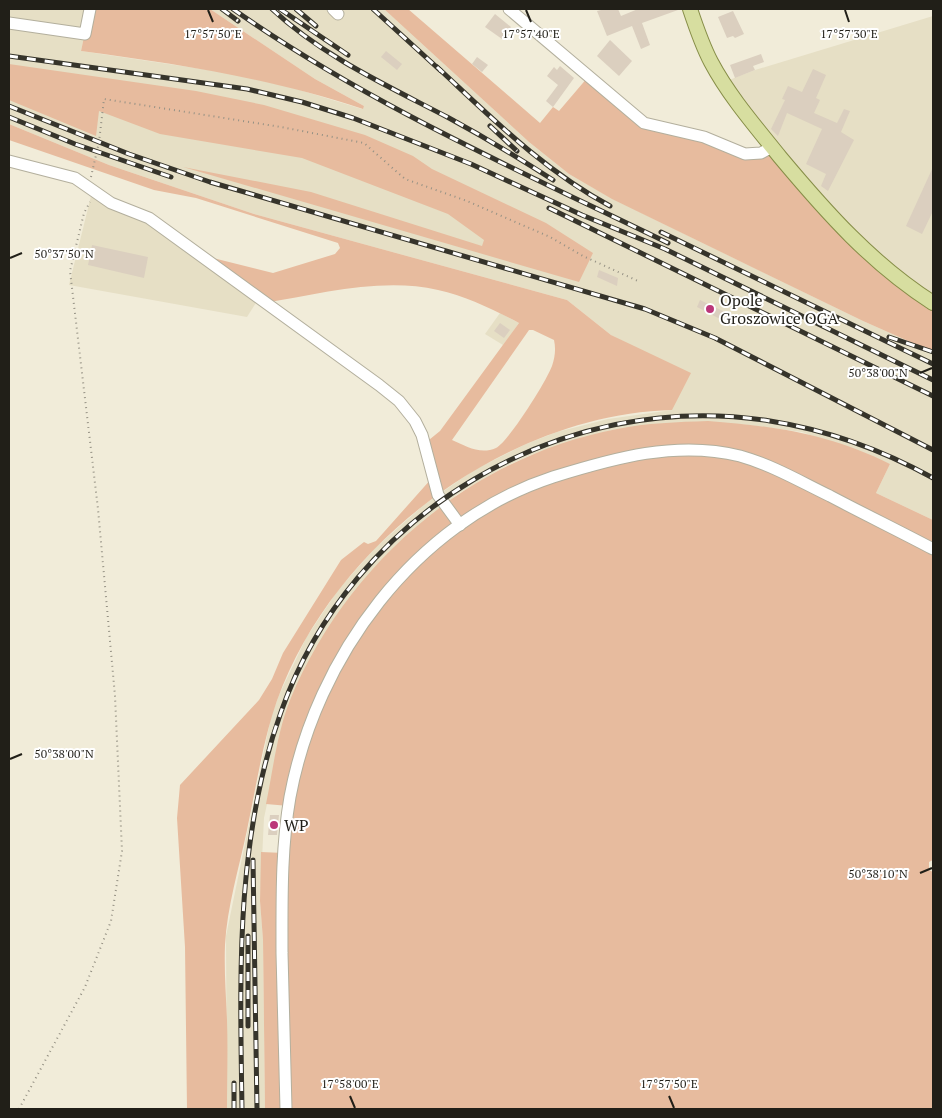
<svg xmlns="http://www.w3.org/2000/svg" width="942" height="1118" font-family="'PT Serif',serif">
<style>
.built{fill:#e6dfc5}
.green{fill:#e7bb9e;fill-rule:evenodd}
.building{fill:#dbcfbf}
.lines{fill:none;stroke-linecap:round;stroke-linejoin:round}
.minor-casing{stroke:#b3af9d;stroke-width:13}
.major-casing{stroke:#868d47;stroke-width:16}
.path{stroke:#959184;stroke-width:2;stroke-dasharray:1 4;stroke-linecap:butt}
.minor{stroke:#fff;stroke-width:11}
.major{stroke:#d7dea0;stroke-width:14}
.rail-casing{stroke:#36342b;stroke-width:5}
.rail{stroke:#fff;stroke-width:3;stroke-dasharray:9;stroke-linecap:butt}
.ticks{fill:none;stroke:#211f18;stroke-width:2}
.poi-dot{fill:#bb3679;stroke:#fff;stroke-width:2}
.labels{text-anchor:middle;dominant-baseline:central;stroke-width:4;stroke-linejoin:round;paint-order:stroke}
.poi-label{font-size:16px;fill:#211f18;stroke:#fff;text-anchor:start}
.ticks-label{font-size:12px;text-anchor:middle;fill:#211f18;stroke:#fff;stroke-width:4;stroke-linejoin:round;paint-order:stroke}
</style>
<rect width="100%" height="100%" fill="#f1ecd9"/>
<g class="built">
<path d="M9,9h81l-9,42 148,22 61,14 72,22 2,-3 -49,-27 -105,-70h174l145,133 40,32 44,25 250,122 70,31v168l-57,-27 14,-29 -88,-32 -61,-8 -123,5 -35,8 -52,18 -25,11 -50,29 -140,154 -27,53 -25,116 -4,83 3,39 2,169h-38l-1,-173 45,-219 8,-22 27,-57 32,-48 38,-43 49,-43 49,-34 52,-26 31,-12 51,-13 64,-9 -32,-60 -29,-15 -44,-35 -313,-86 -145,-49 -100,-41z"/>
<path d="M933,16v287l-50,-35 -159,-186 31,-12z"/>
<path d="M93,188l56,30 110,80 -12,19 -178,-32z"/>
<path d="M500,313l19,10 -16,22 -18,-11z"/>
</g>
<g class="green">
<path d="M90,9h120l105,70 49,27 -1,3c-95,-31 -184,-45 -282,-58z"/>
<path d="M384,9h24l132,114 13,-16 6,4 29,-34 45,38 104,36 35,-4 51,59 110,97v49l-70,-31 -251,-122 -43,-25 -40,-32z"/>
<path d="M9,64l187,27 68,14 101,30 48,21 19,13 114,54 47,30 -14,29 -396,-115 128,25 171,54 2,-6 -36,-26 -146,-56 -142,-24 -61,-23 -3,25 -87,-36z"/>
<path d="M9,124l100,41 145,49 313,86 44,35 80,38 -19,37c-78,2 -156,32 -219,74 -82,55 -152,137 -181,232 -11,37 -17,76 -25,114 -8,38 -20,77 -22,115 -1,25 1,50 2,75 1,30 0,60 0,89h-40l-2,-162 -8,-129 3,-33 79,-85 13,-21 11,-26 58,-93 23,-18 4,2 8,-3 56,-63 -8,-34 16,-13 79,-108c-25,-13 -53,-27 -81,-33 -56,-13 -118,4 -174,13l-67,-49 76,19 62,-19 5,-6 -2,-5 -142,-45 -42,-8 -145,-50zM529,330h4l21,10c2,9 1,17 -2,26 -6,16 -43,75 -56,82 -16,7 -30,-2 -44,-8z"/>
<path d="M708,421c67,5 121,13 182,43l-14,29 57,27v340l-4,2v8l4,2v237h-668l-2,-169 -3,-39 1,-49 23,1 5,-47 -23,-2c7,-34 11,-71 24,-104 57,-137 180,-243 327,-271 30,-6 60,-7 91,-8z"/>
</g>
<g class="building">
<path d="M605,9h13l3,7 17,-7 40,1 -36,13 8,22 -9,4 -9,-23 -25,10 -10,-25z"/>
<path d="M733,11l11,23 -9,4 -2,-2 -6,2 -9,-21z"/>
<path d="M495,14l16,13 -9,12 -17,-12z"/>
<path d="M610,40l22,21 -13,15 -22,-20z"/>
<path d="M386,51l16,13 -5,6 -16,-13z"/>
<path d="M761,54l3,8 -11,4 2,4 -20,8 -5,-13z"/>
<path d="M477,57l11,8 -6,7 -10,-8z"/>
<path d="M560,66l14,12 -21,29 -7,-6 12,-16 -11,-9 7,-9 3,3z"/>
<path d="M813,69l13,6 -10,23 4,2 -6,13 23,10 7,-14 6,2 -9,21 13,8 -26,51 -7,-5 5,-12 -20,-10 16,-35 -35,-16 -9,23 -7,-7 14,-29 -3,-1 6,-13 14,6z"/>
<path d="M933,167v44l-11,23 -16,-8z"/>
<path d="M92,245l56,12 -4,21 -56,-13z"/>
<path d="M599,270l19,8 -1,8 -20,-9z"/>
<path d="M700,300l23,11 -3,8 -23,-12z"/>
<path d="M500,323l10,7 -6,8 -10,-7z"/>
<path d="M270,815h9l-2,20h-9z"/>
</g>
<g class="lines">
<g class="minor-casing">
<g id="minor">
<path d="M333,9l5,5"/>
<path d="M509,9l135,114 60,14 41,17 16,-1 11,-6"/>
<path d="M9,23l76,11 5,-25"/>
<path d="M9,161l66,17 36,25 38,15 230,167 20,16 16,20 7,14 16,60 22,30"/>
<path d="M286,1109c-1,-52 -3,-104 -4,-156 0,-52 -1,-105 8,-156 26,-140 125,-275 263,-320 61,-19 124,-37 187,-21 32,9 61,26 90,40 34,18 69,35 103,53"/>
</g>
</g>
<g class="major-casing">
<path id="major" d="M690,9c6,18 12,36 21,53 18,34 45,65 69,95 46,55 92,107 153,146"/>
</g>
<g class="path">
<path d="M91,177l8,-35 5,-43 177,28 83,16 41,36 62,22 83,36 33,19 55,25"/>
<path d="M19,1109l66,-122 26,-66 11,-70 -7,-155 -17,-187 -28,-238 14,-58 6,-11"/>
</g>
<use href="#minor" class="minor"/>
<use href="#major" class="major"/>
<g class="rail-casing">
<g id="rail">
<path d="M222,9l16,12"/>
<path d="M233,9c135,95 287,162 435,234"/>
<path d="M272,9c50,47 116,77 177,109 35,19 70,40 104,62"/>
<path d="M280,9l68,46"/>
<path d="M296,9l20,17"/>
<path d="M373,9l68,62"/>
<path d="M9,56l238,33 55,13 51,16 118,46 111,51 83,34 268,131"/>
<path d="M437,67c55,51 106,103 173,139"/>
<path d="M9,106l120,48 81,28 435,127 70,29 218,112"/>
<path d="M9,117l66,27 96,33"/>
<path d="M490,126l27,25"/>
<path d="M549,208l384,188"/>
<path d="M661,232l272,132"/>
<path d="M889,337l44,15"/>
<path d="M253,860l4,249"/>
<path d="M248,936v90"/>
<path d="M234,1083v26"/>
<path d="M242,1109c-2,-133 -7,-269 39,-397 70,-199 281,-324 489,-291 58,9 112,29 163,57"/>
</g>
</g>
<use href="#rail" class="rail"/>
</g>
<path class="ticks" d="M208,10l5,12M526,10l5,12M845,10l4,12M10,258l12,-5M920,373l12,-5M10,759l12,-5M920,873l12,-5M350,1096l5,12M669,1096l5,12"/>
<g class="poi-dot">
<circle cx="710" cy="309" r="5"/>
<circle cx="274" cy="825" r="5"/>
</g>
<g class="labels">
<g class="poi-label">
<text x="720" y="300">Opole<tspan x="720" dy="18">Groszowice OGA</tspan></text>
<text x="284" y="825">WP</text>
</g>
</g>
<g class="ticks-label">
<text x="213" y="38">17°57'50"E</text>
<text x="531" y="38">17°57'40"E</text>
<text x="849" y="38">17°57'30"E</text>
<text x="64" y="258">50°37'50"N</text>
<text x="878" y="377">50°38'00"N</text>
<text x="64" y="758">50°38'00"N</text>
<text x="878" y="878">50°38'10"N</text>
<text x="350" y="1088">17°58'00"E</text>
<text x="669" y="1088">17°57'50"E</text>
</g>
<rect width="942" height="1118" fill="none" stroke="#211f18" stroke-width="20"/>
</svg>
